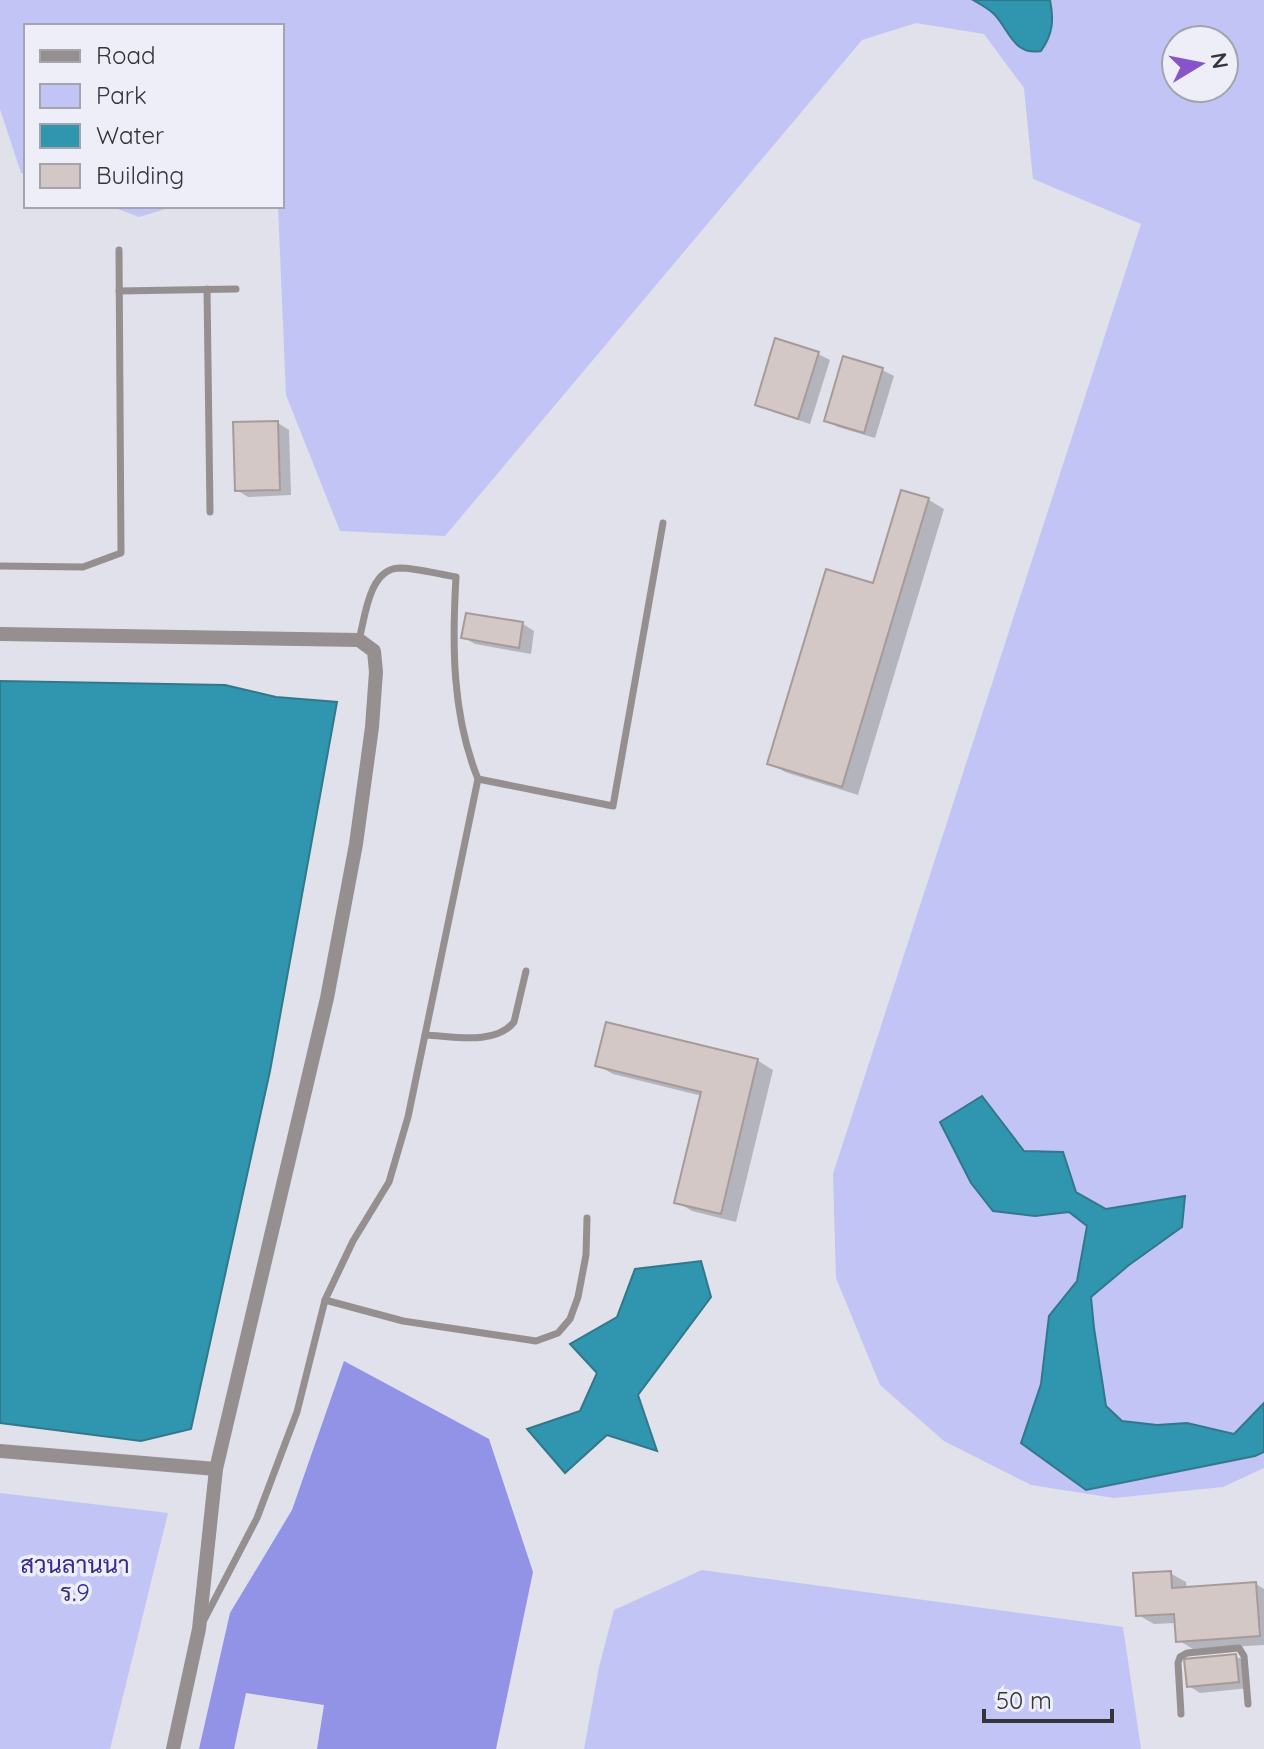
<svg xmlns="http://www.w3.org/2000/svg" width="1264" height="1749" font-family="Quicksand,Sarabun,sans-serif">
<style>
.green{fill:#c1c4f4;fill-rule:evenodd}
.forest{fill:#9293e7}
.water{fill:#3095ae;stroke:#32788b;stroke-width:2}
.shadow{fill:#0003}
.building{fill:#d3c8c5;stroke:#a69b98;stroke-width:2}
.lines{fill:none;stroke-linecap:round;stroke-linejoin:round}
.lane{stroke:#95908f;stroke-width:7}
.street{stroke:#95908f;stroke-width:14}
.labels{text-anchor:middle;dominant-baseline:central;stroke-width:7;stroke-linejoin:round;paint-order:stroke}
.park-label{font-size:24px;fill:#372b8b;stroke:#edeef8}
</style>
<rect width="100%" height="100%" fill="#e0e1eb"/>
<g class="green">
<path d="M0,0h1264v1468l-41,19 -109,11 -83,-13 -87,-44 -64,-56 -44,-107 -3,-104 308,-950 -108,-45 -9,-91 -40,-54 -68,-11 -54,17 -417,496 -105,-5 -54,-136 -8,-189h4v-180h-256v148l-5,-1 -21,-64zM1176,40h48v48h-48z"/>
<path d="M110,206h65l-36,11z"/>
<path d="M0,1493l168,20 -58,236h-110z"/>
<path d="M702,1570l421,57 18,122h-557l15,-82 15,-57z"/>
</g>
<path class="forest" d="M344,1361l145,78 44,133 -37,177h-179l7,-44 -78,-12 -12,56h-35l31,-136 62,-103z"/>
<g class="water">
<path d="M973,0h77c4,20 3,34 -9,51 -28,5 -32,-22 -47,-37 -5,-5 -14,-10 -21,-14z"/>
<path d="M0,681l225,4 51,12 61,5 -67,369 -79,358 -50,12 -141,-18z"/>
<path d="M982,1096l42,55 39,1 13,40 30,17 79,-13 -3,31 -53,38 -38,32 3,31 12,78 16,15 35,4 30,-2 47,11 30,-31v49l-9,4 -169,34 -65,-47 20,-59 8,-68 28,-35 10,-55 -18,-14 -34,4 -42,-5 -22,-28 -31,-61z"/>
<path d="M701,1261l10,36 -73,98 19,56 -50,-16 -42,38 -38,-44 53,-18 17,-38 -27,-29 47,-27 18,-48z"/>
</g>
<g class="shadow">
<path d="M777,340l41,14 12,6 -20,64 -42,-14 -11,-6z"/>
<path d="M882,370l12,6 -19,62 -37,-11 -12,-7z"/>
<path d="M278,423l11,7 2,65 -43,2 -11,-7z"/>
<path d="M902,492l27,8 15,9 -86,286 -73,-23 -15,-9 104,-177z"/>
<path d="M467,615l56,9 11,7 -3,23 -56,-10 -12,-7z"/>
<path d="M757,1060l16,10 -37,152 -44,-11 -15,-9 25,-106 -89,-22 -16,-9z"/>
<path d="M1170,1573l16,9 1,7 69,-5 8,5v56l-71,4 -15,-9 -2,-17 -22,1 -16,-9z"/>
<path d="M1235,1656l12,6 2,26 -49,5 -11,-7z"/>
</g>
<g class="building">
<path d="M775,338l44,14 -21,67 -43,-14z"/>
<path d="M843,356l40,12 -19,65 -40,-12z"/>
<path d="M278,421l2,69 -45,1 -2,-69z"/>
<path d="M901,490l28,8 -87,289 -75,-23 59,-195 47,14z"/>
<path d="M466,613l57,9 -4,26 -58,-10z"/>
<path d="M606,1022l152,37 -37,155 -47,-11 27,-111 -106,-26z"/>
<path d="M1171,1571l1,17 84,-6 4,54 -84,6 -2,-28 -38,2 -3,-43z"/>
<path d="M1236,1654l3,28 -52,5 -3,-28z"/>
</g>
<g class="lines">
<g class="lane">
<path d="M207,289l3,223"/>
<path d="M119,291l117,-2"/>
<path d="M0,566l83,1 38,-14 -2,-303"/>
<path d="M478,779l135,27 50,-283"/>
<path d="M425,1035c27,1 70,11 89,-13l12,-51"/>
<path d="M325,1300l78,21 133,20 22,-8 12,-14 8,-22 8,-42 1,-37"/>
<path d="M204,1620l53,-102 40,-106 28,-112 28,-59 36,-59 19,-65 70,-338c-26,-64 -26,-134 -22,-202 -18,-3 -39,-9 -57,-9 -30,1 -34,49 -40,72"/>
<path d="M1181,1714l-3,-51 2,-6 7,-4 52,-5 5,8 4,48"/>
</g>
<g class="street">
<path d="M0,634l359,6 15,11 2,21 -4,55 -16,117 -29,154 -111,471 -17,160 -26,120"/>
<path d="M0,1451l216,18"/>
</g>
</g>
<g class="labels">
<g class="park-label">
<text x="75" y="1564">สวนลานนา<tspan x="75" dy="28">ร.9</tspan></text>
</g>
</g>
<rect x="24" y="24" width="260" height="184" fill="#edeef8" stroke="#a3a4ac" stroke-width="2"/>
<rect x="40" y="50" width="40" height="12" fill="#95908f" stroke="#a3a4ac" stroke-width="2"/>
<text x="96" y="64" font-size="24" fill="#353539">Road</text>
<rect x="40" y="84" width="40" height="24" fill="#c1c4f4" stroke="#a3a4ac" stroke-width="2"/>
<text x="96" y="104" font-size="24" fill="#353539">Park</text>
<rect x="40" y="124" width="40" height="24" fill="#3095ae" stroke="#a3a4ac" stroke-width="2"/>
<text x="96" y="144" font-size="24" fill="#353539">Water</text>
<rect x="40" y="164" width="40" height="24" fill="#d3c8c5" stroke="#a3a4ac" stroke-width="2"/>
<text x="96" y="184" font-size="24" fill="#353539">Building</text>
<g transform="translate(1200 64) rotate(80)"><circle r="38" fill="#edeef8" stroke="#a3a4ac" stroke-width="2"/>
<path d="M0-6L14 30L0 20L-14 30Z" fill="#8854cc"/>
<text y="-12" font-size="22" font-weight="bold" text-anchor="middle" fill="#353539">N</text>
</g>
<path d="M984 1709v12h128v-12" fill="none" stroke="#353539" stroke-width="4"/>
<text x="996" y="1709" font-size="24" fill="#353539" stroke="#edeef8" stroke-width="6" paint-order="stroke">50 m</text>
</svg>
